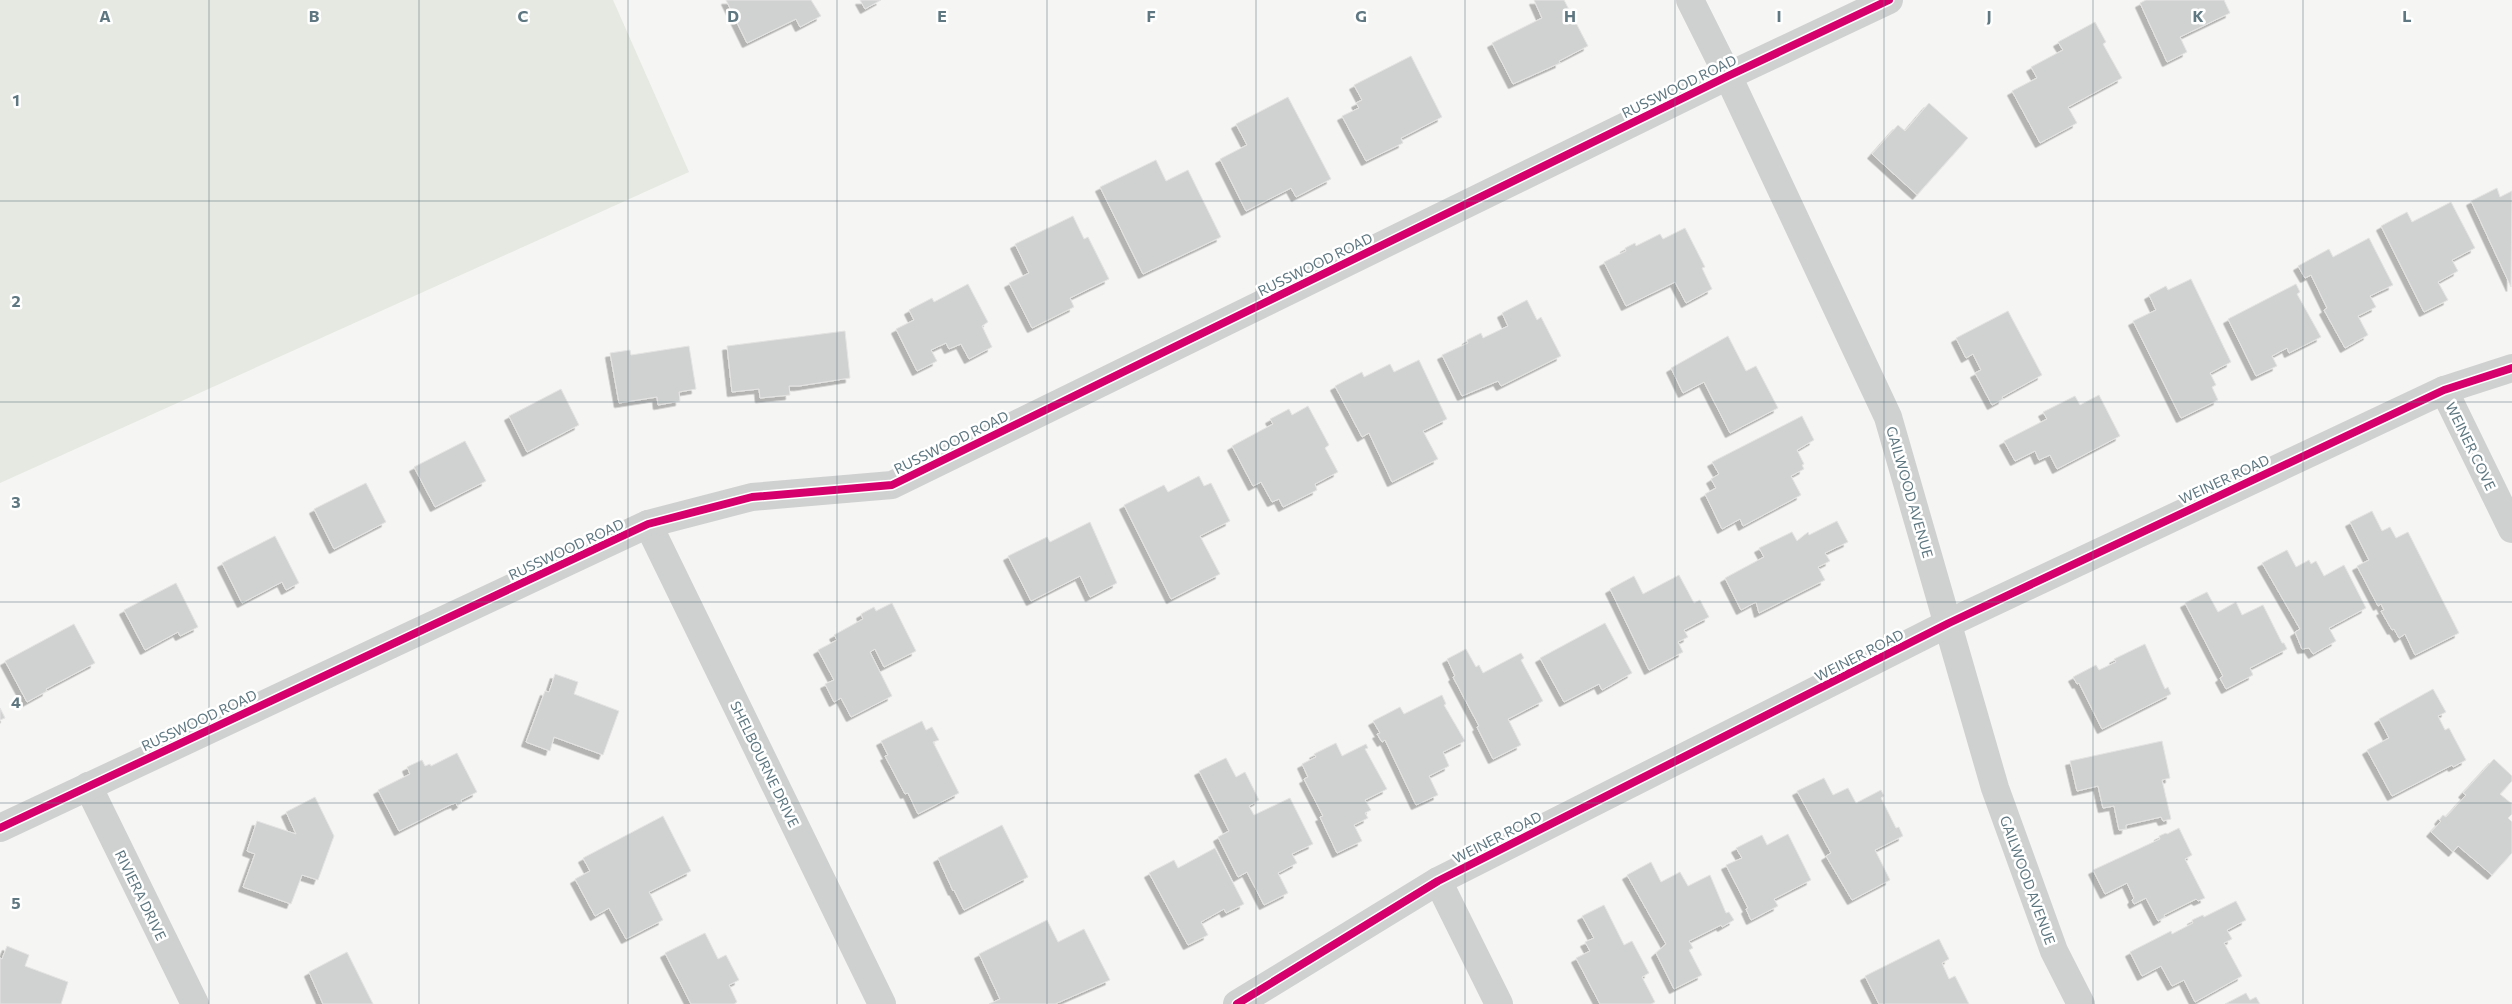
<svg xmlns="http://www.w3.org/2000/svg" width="2512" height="1004" font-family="Commissioner,sans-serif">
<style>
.green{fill:#e5e9e1}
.building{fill:#d0d2d1;stroke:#e4e4e3;filter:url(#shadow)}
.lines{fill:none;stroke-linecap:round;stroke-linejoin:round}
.minor{stroke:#cfd0d0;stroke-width:28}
.cycleway-casing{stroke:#fff;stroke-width:11}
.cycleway{stroke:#d6006c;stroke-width:8}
.grid{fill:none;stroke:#5e7781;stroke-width:1;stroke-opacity:0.55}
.labels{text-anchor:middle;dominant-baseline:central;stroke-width:5;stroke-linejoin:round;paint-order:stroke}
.street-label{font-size:14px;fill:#5e7781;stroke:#fff}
.grid-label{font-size:16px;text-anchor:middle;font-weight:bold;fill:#5e7781;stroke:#fff;stroke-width:5;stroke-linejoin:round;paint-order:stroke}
</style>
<defs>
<filter id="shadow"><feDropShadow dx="-4.5" dy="4.5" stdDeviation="0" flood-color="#0004"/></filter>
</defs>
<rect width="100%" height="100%" fill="#f5f5f3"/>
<path class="green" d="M0,0h613l76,172 -689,311z"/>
<g class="building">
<path d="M726,0h85l10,16 -21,11 -4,-8 -49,24z"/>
<path d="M860,0h21l-16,9z"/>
<path d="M1534,0h30l24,46 -29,15 1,2 -47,21 -21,-41 50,-25z"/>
<path d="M2146,0h78l6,13 -50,24 7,15 -20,10 -27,-59z"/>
<path d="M2095,22l11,20 -3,2 19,34 -54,29 9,16 -37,20 -28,-52 25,-13 -6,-11 32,-17 -5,-8z"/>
<path d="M1411,56l31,61 -41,21 2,5 -37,18 -24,-45 17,-8 -3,-5 6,-3 -8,-15z"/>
<path d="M1288,97l43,82 -35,18 -5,-9 -45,23 -26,-52 27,-14 -11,-21z"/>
<path d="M1929,103l39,35 -51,57 -45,-41 26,-29 7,6z"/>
<path d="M1156,160l10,21 22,-11 33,67 -78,37 -43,-87z"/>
<path d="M2497,188l3,9 12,-6 -1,96 -40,-86z"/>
<path d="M2451,202l24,46 -23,12 6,11 -20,11 10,18 -24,12 -43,-86 26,-14 5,10z"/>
<path d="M1073,216l11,23 4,-2 21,42 -39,19 4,9 -42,21 -23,-45 20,-10 -14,-29z"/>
<path d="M1685,228l20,39 -3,1 10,21 -26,14 -11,-21 -49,24 -22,-44 22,-11 -1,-3 10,-5 1,3 24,-12 3,5z"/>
<path d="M2369,238l24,47 -23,11 6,11 -18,9 10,19 -23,13 -21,-38 3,-2 -16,-33 -6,3 -7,-12 31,-17 4,8z"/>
<path d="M2191,279l40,83 -21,11 6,12 -4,2 6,13 -37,18 -48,-97 23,-11 -7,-15 17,-9 2,4z"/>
<path d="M968,284l20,38 -6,4 10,21 -23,12 -8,-15 -12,5 -3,-6 -15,7 6,11 -20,10 -21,-42 18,-9 -5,-10 23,-12 2,4z"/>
<path d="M2296,284l4,8 -3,2 24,43 -32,16 -2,-5 -15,8 5,10 -21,10 -28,-57z"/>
<path d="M1527,300l10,20 4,-3 20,39 -60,30 -3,-5 -36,15 -20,-41 26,-12 -1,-3 14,-7 2,5 25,-12 -6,-13z"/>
<path d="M2008,311l34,64 -40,22 1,2 -11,6 -17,-32 6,-3 -8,-16 -7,4 -10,-20z"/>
<path d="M845,331l5,47 -51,8h-10l1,9 -30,3 -1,-9 -27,3 -5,-46z"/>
<path d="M1728,336l18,35 10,-5 22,42 -48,25 -26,-51 -21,11 -12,-25z"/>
<path d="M689,346l7,43 -17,3 1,9 -22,4 -1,-8 -38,6 -9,-50 20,-3 1,5z"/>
<path d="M1419,360l28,59 -24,12 15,28 -46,23 -23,-49 -7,4 -27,-51 27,-14 2,5 26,-13 4,8z"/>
<path d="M561,389l18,36 -52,27 -18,-36z"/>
<path d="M2099,395l21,41 -63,33 -7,-14 -11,5 -4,-9 -20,10 -11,-20 43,-22 -4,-7 32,-16 5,9z"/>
<path d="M1308,406l21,39 -4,3 13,24 -23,12 2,6 -34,17 -4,-8 -7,3 -11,-20 -8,4 -21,-40 41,-22 -3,-5 19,-10 3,6z"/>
<path d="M1802,416l12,24 -17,10 7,14 -2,1 2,4 -13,7 10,19 -58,31 -3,-7 -18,10 -17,-35 11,-6 -5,-9 8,-5 -7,-12z"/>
<path d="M465,441l21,40 -51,26 -21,-40z"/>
<path d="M1199,476l5,10 7,-3 19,38 -30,15 20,38 -49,25 -47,-94 40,-20 4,7z"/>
<path d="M366,483l20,39 -52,27 -20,-40z"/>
<path d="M2372,511l10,20 8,-4 6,11 12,-6 51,101 -44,22 -10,-21 -6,4 -5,-9 -2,1 -11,-19 3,-1 -3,-6 -3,2 -21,-40 12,-6 -19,-38z"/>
<path d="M1837,521l11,21 -23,11 5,8 -12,6 7,13 -66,33 -3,-11 -15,8 -16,-32 39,-21 -5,-9 33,-16 5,9 11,-9 1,3z"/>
<path d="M1090,522l27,61 -27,14 -10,-21 -49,25 -23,-45 39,-19 3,5z"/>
<path d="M275,536l24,47 -13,7 -4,-8 -40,21 -20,-40z"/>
<path d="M2287,550l9,17 13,-7 2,4 5,-3 8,15 20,-11 22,43 -37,20 7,13 -23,13 -4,-6 -7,1 -7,-17 5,-3 -38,-66z"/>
<path d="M1679,575l15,28 6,-3 9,17 -25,13 4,7 -10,5 5,10 -34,18 -39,-81 24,-13 9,18z"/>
<path d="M176,583l22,44 -18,9 -2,-4 -33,18 -21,-40z"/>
<path d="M2207,592l11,20 18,-10 6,13 21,-10 19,38h2l3,6 -37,19 3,7 -27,14 -6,-11 3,-2 -38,-73z"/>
<path d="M892,603l24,48 -32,16 -9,-18 -5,3 22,44 -41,21 -10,-19 -7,4 -9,-18 9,-4 -16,-30 19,-10 -3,-5 29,-16 -2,-5 13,-7 2,4z"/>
<path d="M1605,623l27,50 -30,17 -3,-6 -35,18 -24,-44z"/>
<path d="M74,624l21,39 -49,26 1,2 -20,11 -22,-41z"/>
<path d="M2145,644l20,45 3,-2 3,7 -69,35 -23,-46 -2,1 -4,-7 23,-12 3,5 17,-8 -2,-3z"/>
<path d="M1466,649l10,18 3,-2 4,8 38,-20 3,5 -3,2 22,41 -35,18 13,26 -28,14 -16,-32 2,-1 -26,-49 2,-1 -8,-17z"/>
<path d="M555,674l23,8 -4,12 45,17 -16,44 -49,-18 -4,14 -24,-9 19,-51 4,1z"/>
<path d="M2433,689l13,23 -8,4 7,14 4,-2 17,32 -13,7 -1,-2 -60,31 -25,-46 22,-12 -10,-19z"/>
<path d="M1442,695l4,9 -2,1 21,36 -22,11 6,14 -20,10 9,19 -22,10 -31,-65 -3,2 -5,-8 3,-1 -7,-12 27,-14 4,7z"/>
<path d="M0,708l5,10 -5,2z"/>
<path d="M922,721l4,9 6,-3 7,13 -6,2 26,51 -41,21 -10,-21 -3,1 -20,-38 3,-1 -7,-14z"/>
<path d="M2162,741l8,37 -8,2 9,39 -8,2 -2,-4 -35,8v4l-7,1 -5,-24 -11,2 -5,-22 -21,5 -7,-30z"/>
<path d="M1336,743l6,13 24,-12 2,4 -3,1 22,40 -22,11 6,10 -6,3 3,5 -14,7 8,16 -25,12 -17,-36 3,-1 -19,-37 4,-2 -6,-13 14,-7 -2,-3z"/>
<path d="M457,753l20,39 -16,8 1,3 -5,3 -1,-3 -6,2 -51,26 -21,-41 32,-16 -3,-7 15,-7 3,6 5,-2 1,2z"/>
<path d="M1226,758l10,19 9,-5 14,28 -10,6 5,9 36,-17 23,46 -21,10 5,9 -19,10 10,20 -24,12 -17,-33 -9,5 -20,-40 11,-6 -30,-60z"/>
<path d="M2494,759l18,17v5l-12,13 12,10v10l-4,4 4,4v31l-20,22 -34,-29 -5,6 -22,-20 10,-11 -2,-1 4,-5 3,2 20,-22 -3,-2z"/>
<path d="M1824,778l9,17 15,-7 8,15 25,-13 3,6 -3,2 15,30 3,-1 4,9 -28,14 15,30 -38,20 -26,-44 5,-3 -34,-62z"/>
<path d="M315,797l19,39 -16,44 -16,-5 -11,29 -48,-17 12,-33 -8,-3 10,-30 39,13 -10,-22z"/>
<path d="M663,816l28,55 -42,21 14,28 -37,19 -17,-31 -14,8 -20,-37 15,-8 -7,-13z"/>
<path d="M1002,825l26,52 -64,33 -10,-20 -1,1 -15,-33z"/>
<path d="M2179,828l13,27 -7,4 20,39 -7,3 -2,-2 -32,16 1,2 -7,4 -12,-23 -12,6 -2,-4 2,-2 -7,-15 -22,11 -12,-24 67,-31 -1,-3 7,-3 1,1z"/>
<path d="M1788,834l23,46 -37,19 4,7 -27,14 -5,-11 2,-1 -22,-43 16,-7 -6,-10 26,-13 5,10z"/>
<path d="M1215,848l29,56 -18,9 -2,-4 -23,13 7,13 -20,10 -39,-72 25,-13 4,8z"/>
<path d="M1651,862l10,20 19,-10 8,14 22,-11 16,38 3,-1 5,8 -12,7 -1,-2 -32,16 4,7 -4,2 13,25 -28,14 -18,-36 10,-9 -39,-69z"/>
<path d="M2236,901l10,19 -19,10 5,9 -8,4 18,33 -47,26 -11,-22 -12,6 -11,-20 -19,10 -12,-24 41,-21 1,3 21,-11 -1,-3 11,-5 1,2z"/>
<path d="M1604,905l20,40 8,-4 17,32 -7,4 13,25 -4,2h-51l-24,-46 14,-7 -5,-9 9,-4 -12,-22z"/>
<path d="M1047,920l11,22 26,-13 26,51 -55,24h-66l11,-5 -21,-45z"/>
<path d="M705,933l13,26 8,-4 13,25 -10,5 8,17 -3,2h-43l-26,-51z"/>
<path d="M1939,939l10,20 -7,4 7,16 6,-3 14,28h-90l-14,-28z"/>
<path d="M7,946l22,9 -4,11 43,16 -7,22h-61v-46l2,1z"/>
<path d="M347,952l26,52h-50l-14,-32z"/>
<path d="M2246,993l4,7 6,-3 4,7h-35z"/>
</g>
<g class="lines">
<g class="minor">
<path d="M1690,0l38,76 160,341 107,371 59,163 27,53"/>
<path d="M2444,390l68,139"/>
<path d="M648,524l234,480"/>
<path d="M88,786l107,218"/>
<path d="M0,828l648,-304 104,-27 140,-12 836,-409 161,-76"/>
<path d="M1438,881l61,123"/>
<path d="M1237,1004l201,-123 511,-258 495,-233 68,-22"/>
</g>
<g class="cycleway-casing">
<g id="cycleway">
<path d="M0,828l648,-304 104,-27 140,-12 836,-409 161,-76"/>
<path d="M1237,1004l201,-123 511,-258 495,-233 68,-22"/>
</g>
</g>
<use href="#cycleway" class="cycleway"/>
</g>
<path class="grid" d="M209,0v1004M419,0v1004M628,0v1004M837,0v1004M1047,0v1004M1256,0v1004M1465,0v1004M1675,0v1004M1884,0v1004M2093,0v1004M2303,0v1004M0,201h2512M0,402h2512M0,602h2512M0,803h2512"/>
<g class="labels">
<g class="street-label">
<text transform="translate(1679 86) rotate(-26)">RUSSWOOD ROAD</text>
<text transform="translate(1315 264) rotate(-26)">RUSSWOOD ROAD</text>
<text transform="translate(951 442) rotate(-26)">RUSSWOOD ROAD</text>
<text transform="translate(2471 446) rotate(64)">WEINER COVE</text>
<text transform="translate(2224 479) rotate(-25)">WEINER ROAD</text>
<text transform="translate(1910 492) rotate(74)">GAILWOOD AVENUE</text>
<text transform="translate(566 549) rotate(-25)">RUSSWOOD ROAD</text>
<text transform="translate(1859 655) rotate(-27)">WEINER ROAD</text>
<text transform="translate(199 720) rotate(-25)">RUSSWOOD ROAD</text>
<text transform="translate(765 764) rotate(64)">SHELBOURNE DRIVE</text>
<text transform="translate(1497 837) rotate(-27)">WEINER ROAD</text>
<text transform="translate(2028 880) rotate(70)">GAILWOOD AVENUE</text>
<text transform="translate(141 895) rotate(64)">RIVIERA DRIVE</text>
</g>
</g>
<g class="grid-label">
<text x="105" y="22">A</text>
<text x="314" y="22">B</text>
<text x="523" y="22">C</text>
<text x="733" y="22">D</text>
<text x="942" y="22">E</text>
<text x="1151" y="22">F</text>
<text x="1361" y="22">G</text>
<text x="1570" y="22">H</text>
<text x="1779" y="22">I</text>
<text x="1989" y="22">J</text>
<text x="2198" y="22">K</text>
<text x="2407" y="22">L</text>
<text x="16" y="106">1</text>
<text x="16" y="307">2</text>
<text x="16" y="508">3</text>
<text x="16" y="708">4</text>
<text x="16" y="909">5</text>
</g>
</svg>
